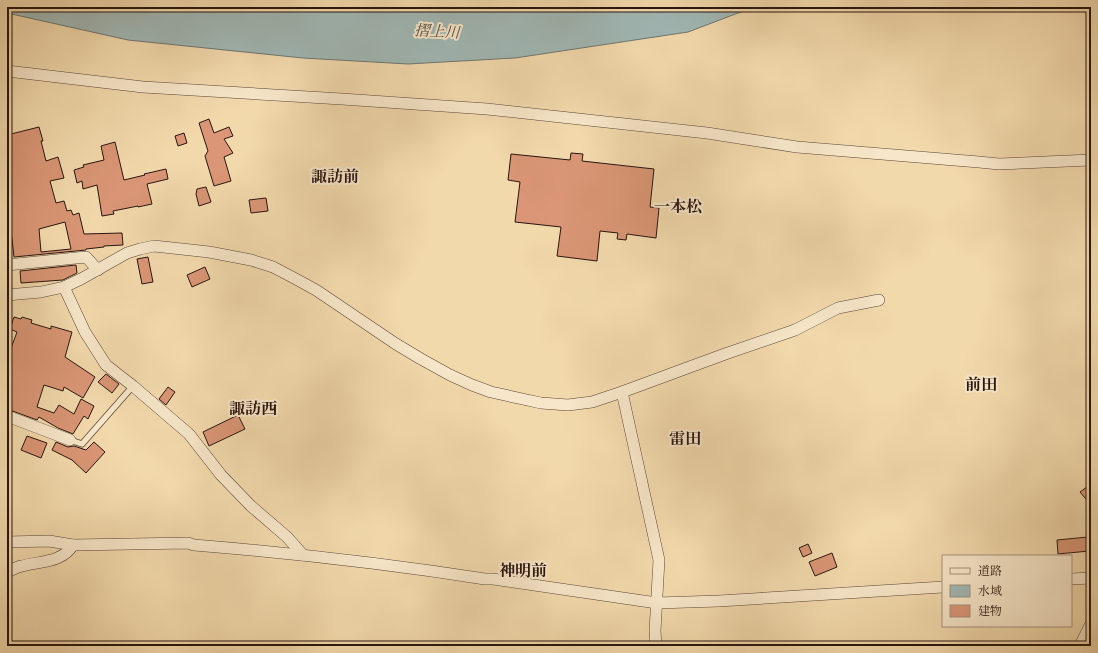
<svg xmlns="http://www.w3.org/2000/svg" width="1098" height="653" font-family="'IM FELL Double Pica','Noto Serif JP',serif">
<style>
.water{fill:#a0b7b4;stroke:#707672}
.building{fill:#da9676;stroke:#28150f;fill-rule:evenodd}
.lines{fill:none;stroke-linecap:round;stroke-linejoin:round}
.service-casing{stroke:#5a4636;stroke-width:7}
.minor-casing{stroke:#5a4636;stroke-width:12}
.tertiary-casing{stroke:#5a4636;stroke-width:14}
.service{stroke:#f7e6c9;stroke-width:5.5}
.minor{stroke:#f7e6c9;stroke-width:11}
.tertiary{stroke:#f7e6c9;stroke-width:13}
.labels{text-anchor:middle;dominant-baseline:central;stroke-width:4;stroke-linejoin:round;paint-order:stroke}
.water-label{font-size:15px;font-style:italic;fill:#524e49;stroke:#f7e6c9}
.quarter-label{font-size:16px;font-weight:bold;fill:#28150f;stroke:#f7e6c9}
</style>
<rect width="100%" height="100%" fill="#f2d9ac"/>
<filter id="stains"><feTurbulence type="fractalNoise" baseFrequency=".005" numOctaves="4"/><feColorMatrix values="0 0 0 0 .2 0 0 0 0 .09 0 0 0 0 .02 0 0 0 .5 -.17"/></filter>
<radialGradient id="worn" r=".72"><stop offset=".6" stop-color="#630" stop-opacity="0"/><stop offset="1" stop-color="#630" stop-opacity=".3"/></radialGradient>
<path class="water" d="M7,7h747l-66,25 -173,26 -107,6 -105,-6 -175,-18 -121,-27z"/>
<g class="building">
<path d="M209,119l5,14 15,-6 4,9 -9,3 9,14 -9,4 7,24 -17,5 -9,-30 3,-5 -9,-28z"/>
<path d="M39,127l4,14h-2l5,20 12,-4 6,21 -14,3 6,22 8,-2 3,10 4,-1 2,5 6,-2 5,21 38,-1 1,12 -19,1v1l-18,2v1l-72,7 -2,-18 -5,-20v-84zM65,222l6,27 -30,3 -2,-23z"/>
<path d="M184,133l3,10 -9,3 -3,-10z"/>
<path d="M115,142l9,38 21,-5 -1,-1 22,-5 2,10 -21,5 5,20 -14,3v-1l-25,5 1,3 -12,2 -5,-31 -14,4 -1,-8 -5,2 -3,-13 10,-3 -1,-2 21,-5 -3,-14z"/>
<path d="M571,153l12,1 -1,7 72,8 -4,38 9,1 -3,30 -29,-4 -1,6 -9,-1 1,-6 -18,-2 -3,30 -40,-5 4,-29 -46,-5 5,-40 -12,-2 3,-26 59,6z"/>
<path d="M206,187l5,15 -12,4 -3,-12 1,-5z"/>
<path d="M266,198l2,13 -17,2 -2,-13z"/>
<path d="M148,257l5,25 -11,2 -5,-25z"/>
<path d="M76,265l1,8 -14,7 -42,3 -1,-12z"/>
<path d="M205,267l5,12 -18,8 -5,-12z"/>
<path d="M14,317l7,2 1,-2 10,3 -1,3 20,6v-3l21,6 -7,25 30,20 -12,21 -19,-11 -1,4 -19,-6 -7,22 17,6 5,-8 15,9 7,-15 13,7 -6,13 -4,-3 -11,18 -15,-6 -19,-11 -2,3 -30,-11v-50l10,-27 -7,-3z"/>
<path d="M106,374l13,10 -7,9 -14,-11z"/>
<path d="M168,387l7,5 -9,13 -7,-6z"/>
<path d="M238,415l7,14 -36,17 -6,-14z"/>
<path d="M27,436l20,7 -6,15 -20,-8z"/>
<path d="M56,442l12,5 6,-1 12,4 8,-8 11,10 -19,21 -14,-13 -20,-10z"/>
<path d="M1091,484v21l-11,-13z"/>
<path d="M1088,537l1,14 -31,3 -1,-14z"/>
<path d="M808,544l4,9 -9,4 -4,-9z"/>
<path d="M832,553l5,14 -22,9 -6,-14z"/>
</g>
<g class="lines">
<g class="service-casing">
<path id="service" d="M70,440l12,4 51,-58"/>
</g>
<g class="minor-casing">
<g id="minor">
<path d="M7,71l136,16 199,12 145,10 220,24 90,14 182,15 20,2 92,-4"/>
<path d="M7,265l79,-8 12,13"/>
<path d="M64,287l21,45 21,33 27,21 56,48 32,41 30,31 36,31 16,18"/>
<path d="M7,295l34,-3 23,-5 17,-8 46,-26 13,-4 14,-3 55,6 42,8 22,7 21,11 22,12 80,54 25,15 29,16 22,10 19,7 36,8 14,3 27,2 24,-3 30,-10 103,-38 70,-24 43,-22 41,-8"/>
<path d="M622,392l37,168 -4,71 1,15"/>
<path d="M7,416l63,24"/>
<path d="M7,542l42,-1 24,4 115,-2 6,2c98,8 195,19 291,34h8l164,24 62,-2 224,-14"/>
<path d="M7,572c5,-2 9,-5 15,-6 18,-5 40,-3 51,-21"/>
<path d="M1071,579l20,-1"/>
</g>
</g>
<g class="tertiary-casing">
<path id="tertiary" d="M1081,646l10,-20"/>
</g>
<use href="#service" class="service"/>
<use href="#minor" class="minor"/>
<use href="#tertiary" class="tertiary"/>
</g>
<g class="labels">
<g class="water-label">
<text transform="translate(437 32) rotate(3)">摺上川</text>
</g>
<g class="quarter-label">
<text x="335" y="177">諏訪前</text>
<text x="678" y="207">一本松</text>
<text x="981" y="385">前田</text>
<text x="253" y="409">諏訪西</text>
<text x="685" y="439">雷田</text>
<text x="523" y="571">神明前</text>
</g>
</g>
<rect width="1098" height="653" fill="none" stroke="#f2d9ac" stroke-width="24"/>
<rect x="8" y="8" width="1082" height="637" fill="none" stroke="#28150f" stroke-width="2"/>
<rect x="12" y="12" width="1074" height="629" fill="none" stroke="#28150f"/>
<rect x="942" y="555" width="130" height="72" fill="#f7e6c9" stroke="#a4927f"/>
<rect x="950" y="568" width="20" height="6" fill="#f7e6c9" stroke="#a4927f"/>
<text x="978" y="575" font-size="12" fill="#28150f">道路</text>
<rect x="950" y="585" width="20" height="12" fill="#a0b7b4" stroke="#a4927f"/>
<text x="978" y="595" font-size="12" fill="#28150f">水域</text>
<rect x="950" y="605" width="20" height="12" fill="#da9676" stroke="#a4927f"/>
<text x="978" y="615" font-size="12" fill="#28150f">建物</text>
<rect width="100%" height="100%" filter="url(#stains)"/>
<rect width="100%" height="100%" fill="url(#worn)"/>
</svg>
